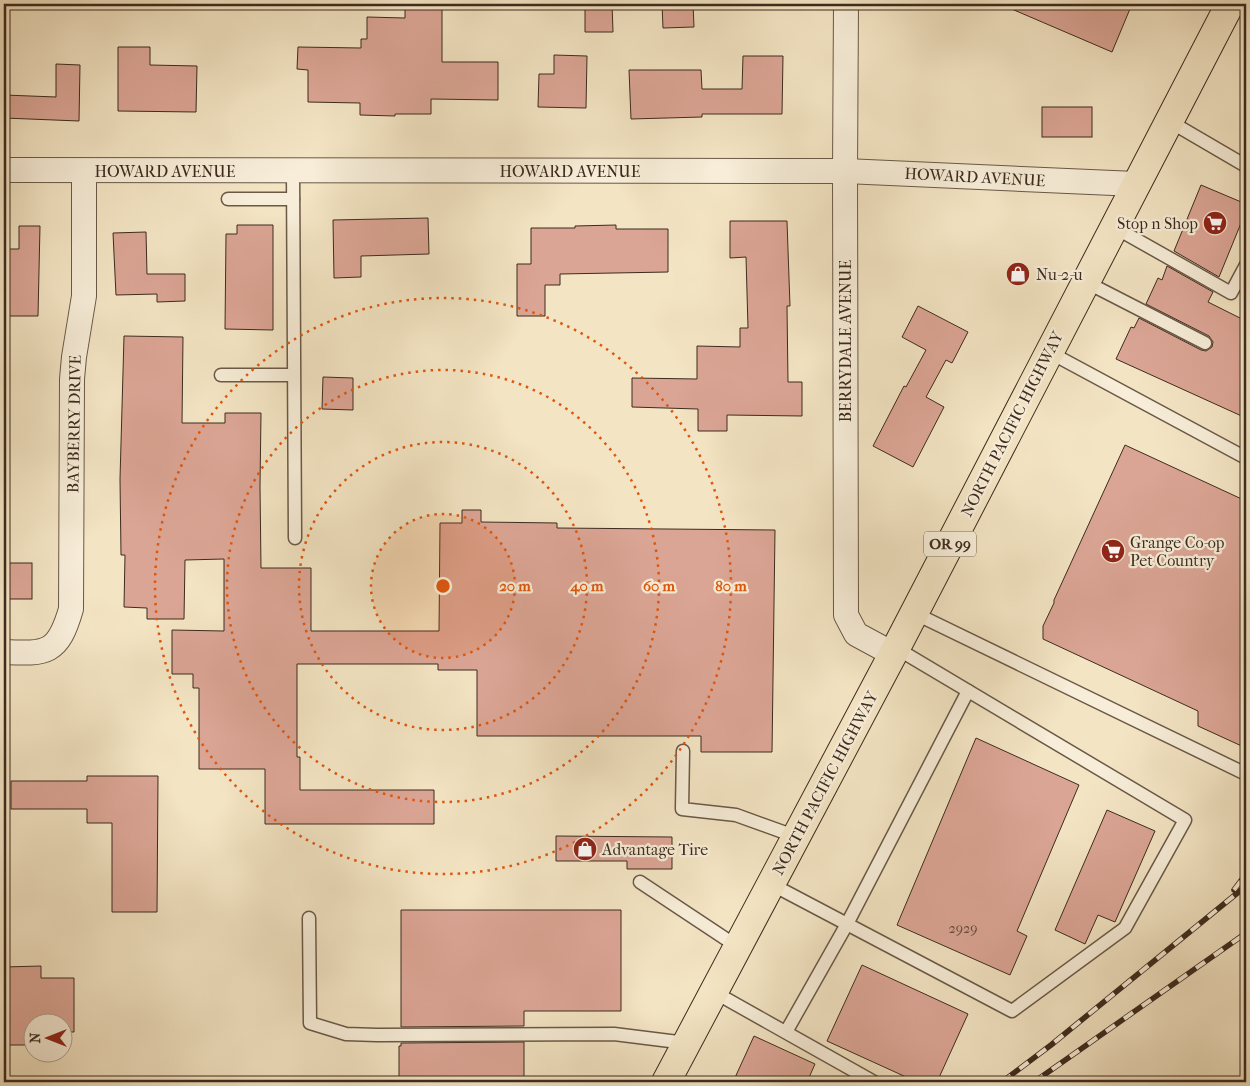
<svg xmlns="http://www.w3.org/2000/svg" width="1250" height="1086" font-family="'IM FELL French Canon',serif">
<style>
.building{fill:#dba595;stroke:#3d2b1e}
.lines{fill:none;stroke-linecap:round;stroke-linejoin:round}
.service-casing{stroke:#6a5947;stroke-width:15}
.minor-casing{stroke:#6a5947;stroke-width:26}
.primary-casing{stroke:#3d2b1e;stroke-width:30}
.service{stroke:#f7edd8;stroke-width:12}
.minor{stroke:#f7edd8;stroke-width:24}
.primary{stroke:#f3e4c3;stroke-width:28}
.rail-casing{stroke:#3d2b1e;stroke-width:5.5}
.rail{stroke:#f7edd8;stroke-width:4;stroke-dasharray:11;stroke-linecap:butt}
.ring{fill:none;stroke:#df570d;stroke-width:2.5;stroke-dasharray:2.5 5}
.labels{text-anchor:middle;dominant-baseline:central;stroke-width:4.5;stroke-linejoin:round;paint-order:stroke}
.number-label{font-size:14px;fill:#644a3c}
.shield{fill:#f7edd8;stroke:#756556;stroke-width:1}
.shield-label{font-size:15px;font-weight:bold;fill:#3d2b1e}
.street-label{font-size:16px;fill:#3d2b1e;stroke:#f7edd8}
.poi-label{font-size:16px;fill:#3d2b1e;stroke:#f7edd8;text-anchor:start}
.centre{fill:#df570d;stroke:#f7edd8;stroke-width:2.5}
.ring-label{font-size:15px;text-anchor:middle;font-weight:bold;fill:#df570d;stroke:#f7edd8;stroke-width:4.5;stroke-linejoin:round;paint-order:stroke}
</style>
<rect width="100%" height="100%" fill="#f3e4c3"/>
<filter id="stains"><feTurbulence type="fractalNoise" baseFrequency=".004" numOctaves="4"/><feColorMatrix values="0 0 0 0 .2 0 0 0 0 .09 0 0 0 0 .02 0 0 0 .5 -.17"/></filter>
<radialGradient id="worn" r=".72"><stop offset=".6" stop-color="#630" stop-opacity="0"/><stop offset="1" stop-color="#630" stop-opacity=".3"/></radialGradient>
<g class="building">
<path d="M405,4h37v58h56v38l-67,-1v15h-36v2l-35,-1v-12l-52,-1v-32l-11,-1 1,-22 63,1v-9h6v-22l38,1z"/>
<path d="M585,4h27l1,28h-28z"/>
<path d="M662,4h31l1,23 -31,1z"/>
<path d="M1000,4h132l-20,48z"/>
<path d="M118,47h32v18l47,1 -1,46 -78,-1z"/>
<path d="M554,55l33,1 -1,52 -48,-1 1,-33h15z"/>
<path d="M743,56h40l-1,58h-80v3l-71,2 -2,-49h72l1,19h40z"/>
<path d="M56,64l24,1 -1,56 -75,-3v-23l52,2z"/>
<rect x="1042" y="107" width="50" height="30"/>
<path d="M1201,185l45,19v7l-27,66 -45,-26z"/>
<path d="M428,218l1,36 -68,2v21l-27,1 -1,-58z"/>
<path d="M730,221h57l3,85h-3l1,76h14v34l-75,-1v16h-29v-22l-66,-2v-29l65,1v-33l43,1v-19h8l-2,-71 -16,1z"/>
<path d="M237,225h36v105l-48,-1 1,-95h11z"/>
<path d="M616,225v4h52v43l-108,2v11h-15v31h-28v-52h14v-36h44v-2z"/>
<path d="M19,226h21l-2,90h-34l2,-67h13z"/>
<path d="M146,232l1,42h38v27l-28,1v-8l-41,1 -3,-62z"/>
<path d="M1167,266l46,26 -5,10 38,19v97l-130,-59 15,-32 3,1 5,-10 62,32 5,1 6,-4 1,-5 -4,-6 -63,-32 12,-26 4,2z"/>
<path d="M918,306l50,26 -16,31 -6,-3 -20,37 18,10 -31,60 -40,-21 31,-60 2,1 20,-37 -24,-13z"/>
<path d="M124,336l59,1 -1,86h43v-10h36l-1,73 1,82h50v63h128l1,-108h22v-13h19v12l76,1v5l218,2 -3,222h-71v-16h-224v-66h-39v-6h-141v93h3v33h134v34h-169v-55h-66v-81h-6v-14h-21v-44l52,1v-72l-39,1 -1,59h-37v-11l-23,-1 1,-52h-4l-1,-76z"/>
<path d="M323,377l30,1v32l-31,-1z"/>
<path d="M1125,445l121,56v247l-48,-22v-15l-155,-72v-13l11,-23v-3z"/>
<rect x="4" y="563" width="28" height="36"/>
<path d="M976,738l103,47 -62,146 10,5 -17,39 -113,-50z"/>
<path d="M87,776h71l-1,136h-45v-89h-25v-14h-76v-28h76z"/>
<path d="M1107,810l48,21 -40,91 -17,-7 -13,29 -30,-14z"/>
<path d="M556,836l116,1v32h-45v-8h-71z"/>
<path d="M401,910h220v101h-97v15l-123,1z"/>
<path d="M862,965l106,49 -31,68h-20l-90,-41z"/>
<path d="M41,966v12h33v54h-12v-8h-30v21h-28v-78z"/>
<path d="M754,1036l61,28 -8,18h-74z"/>
<path d="M524,1042v40h-125v-36h2v-3z"/>
</g>
<g class="lines">
<g class="service-casing">
<g id="service">
<path d="M1169,121l77,45"/>
<path d="M293,170l2,368"/>
<path d="M228,199h65"/>
<path d="M1114,227l117,66 15,-28"/>
<path d="M1086,282l119,61"/>
<path d="M1049,352l197,106"/>
<path d="M221,375h72"/>
<path d="M914,613l332,161"/>
<path d="M683,751l-1,58 54,6 61,22"/>
<path d="M640,882l98,65"/>
<path d="M771,884l241,127 113,-83 60,-108 -289,-172"/>
<path d="M309,918l1,105 36,11 31,1 237,-1 72,9"/>
<path d="M714,992l160,90"/>
<path d="M786,1032l61,-108 121,-233"/>
</g>
</g>
<g class="minor-casing">
<g id="minor">
<path d="M846,4l-1,167 1,444 10,19 37,20"/>
<path d="M4,170l841,1 291,13"/>
<path d="M4,652c43,2 54,2 67,-43l1,-230 2,-22 10,-61v-125"/>
</g>
</g>
<g class="primary-casing">
<path id="primary" d="M666,1082l227,-428 337,-650"/>
</g>
<use href="#service" class="service"/>
<use href="#minor" class="minor"/>
<use href="#primary" class="primary"/>
<g class="rail-casing">
<g id="rail">
<path d="M1234,890l12,-16"/>
<path d="M1002,1082l49,-37 195,-159"/>
<path d="M1034,1082l212,-149"/>
</g>
</g>
<use href="#rail" class="rail"/>
</g>
<circle cx="443" cy="586" r="72" fill="#df570d" fill-opacity=".12"/>
<g class="ring">
<circle cx="443" cy="586" r="72"/>
<circle cx="443" cy="586" r="144"/>
<circle cx="443" cy="586" r="216"/>
<circle cx="443" cy="586" r="288"/>
</g>
<defs>
<g id="supermarket-disc" transform="scale(1.25)"><circle r="9.5" fill="#8f2418" stroke="#f7edd8"/><path d="M-6-5.5h2.5l.6 2H6L4.5 2H-2.5L-4.4-4H-6ZM-1.5 3.2a1.3 1.3 0 1 0 .1 0ZM3 3.2a1.3 1.3 0 1 0 .1 0Z" fill="#fff"/></g>
<g id="shop-disc" transform="scale(1.25)"><circle r="9.5" fill="#8f2418" stroke="#f7edd8"/><path d="M-5-2.5h2.3a2.7 3.5 0 0 1 5.4 0H5L5.5 6h-11ZM-1.5-2.5h3a1.5 2.3 0 0 0-3 0Z" fill="#fff"/></g>
</defs>
<g fill-rule="evenodd">
<use href="#supermarket-disc" x="1215" y="223"/>
<use href="#shop-disc" x="1018" y="274"/>
<use href="#supermarket-disc" x="1113" y="551"/>
<use href="#shop-disc" x="585" y="849"/>
</g>
<g class="labels">
<g class="number-label">
<text x="963" y="928">2929</text>
</g>
<rect class="shield" x="924" y="531.5" width="52" height="25" rx="4"/>
<g class="shield-label">
<text x="950" y="544">OR 99</text>
</g>
<g class="street-label">
<text x="165" y="171">HOWARD AVENUE</text>
<text x="570" y="171">HOWARD AVENUE</text>
<text transform="translate(975 177) rotate(3)">HOWARD AVENUE</text>
<text transform="translate(845 341) rotate(-90)">BERRYDALE AVENUE</text>
<text transform="translate(74 424) rotate(-89)">BAYBERRY DRIVE</text>
<text transform="translate(1012 424) rotate(-63)">NORTH PACIFIC HIGHWAY</text>
<text transform="translate(825 783) rotate(-62)">NORTH PACIFIC HIGHWAY</text>
</g>
<g class="poi-label">
<text x="1198" y="223" text-anchor="end">Stop n Shop</text>
<text x="1036" y="274">Nu-2-u</text>
<text x="1130" y="542">Grange Co-op<tspan x="1130" dy="18">Pet Country</tspan></text>
<text x="602" y="849">Advantage Tire</text>
</g>
</g>
<circle cx="443" cy="586" r="8" class="centre"/>
<g class="ring-label">
<text x="515" y="591">20 m</text>
<text x="587" y="591">40 m</text>
<text x="659" y="591">60 m</text>
<text x="731" y="591">80 m</text>
</g>
<rect width="1250" height="1086" fill="none" stroke="#f3e4c3" stroke-width="20"/>
<rect x="5" y="5" width="1240" height="1076" fill="none" stroke="#3d2b1e" stroke-width="2.5"/>
<rect x="10" y="10" width="1230" height="1066" fill="none" stroke="#3d2b1e"/>
<g transform="translate(48 1038) rotate(270)"><circle r="24" fill="#f7edd8" stroke="#ad9f8e"/>
<path d="M0-4L9 19L0 12L-9 19Z" fill="#8f2418"/>
<text y="-8" font-size="14" font-weight="bold" text-anchor="middle" fill="#3d2b1e">N</text>
</g>
<rect width="100%" height="100%" filter="url(#stains)"/>
<rect width="100%" height="100%" fill="url(#worn)"/>
</svg>
